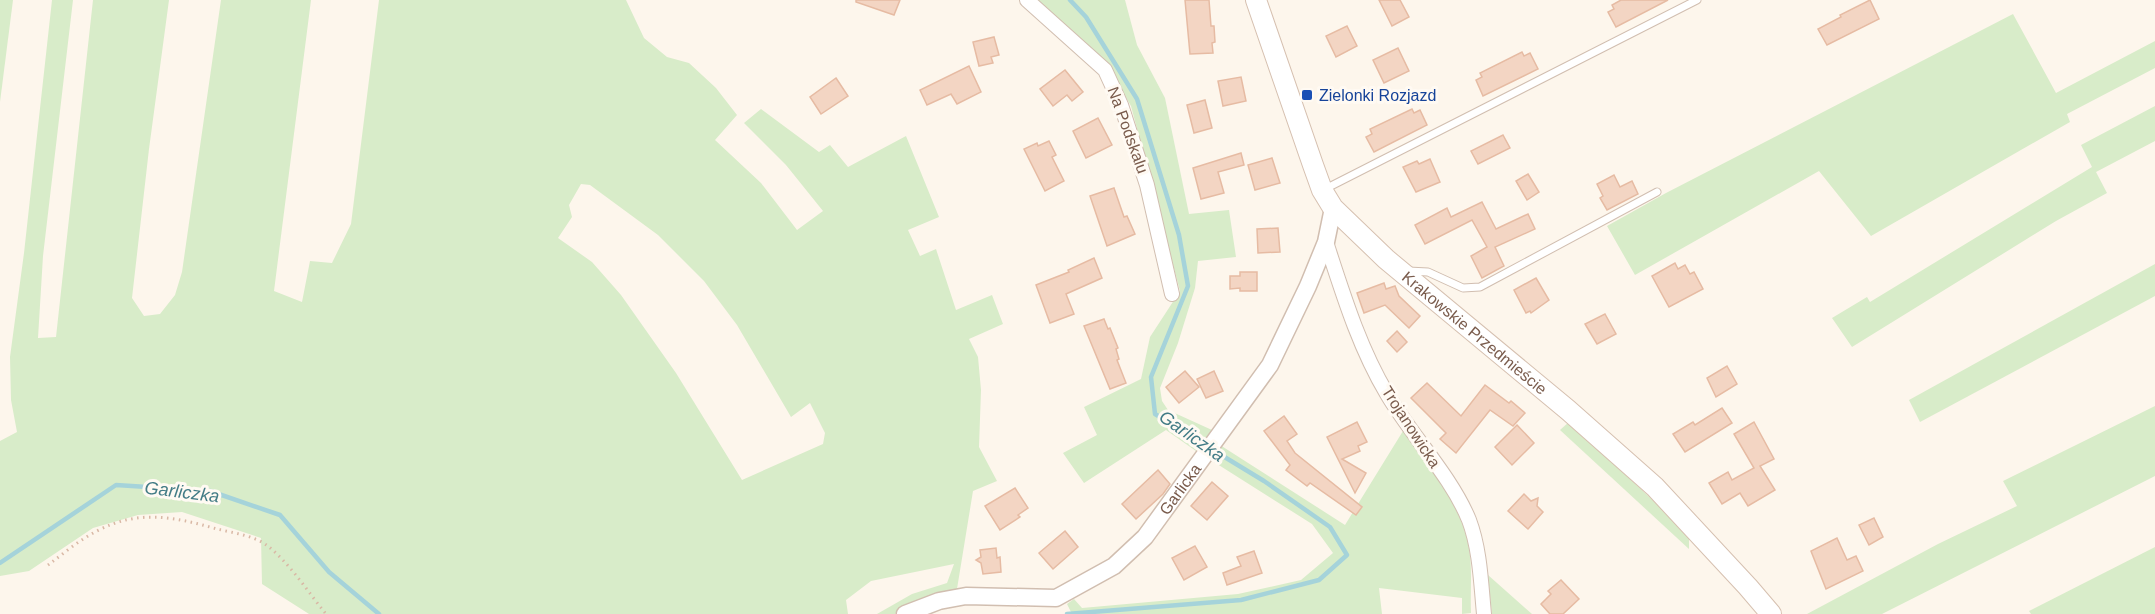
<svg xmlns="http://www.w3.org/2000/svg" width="2155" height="614" font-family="Helvetica,sans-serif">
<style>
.green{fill:#d8ecc9;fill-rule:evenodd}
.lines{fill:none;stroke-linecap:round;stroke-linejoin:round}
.stream{stroke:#a5d3da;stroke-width:4.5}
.building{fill:#f3d5c3;stroke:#e6bba3;stroke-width:1.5}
.service-casing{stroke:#d1beb0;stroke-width:9}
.minor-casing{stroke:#d1beb0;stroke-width:16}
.tertiary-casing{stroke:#d1beb0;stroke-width:19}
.secondary-casing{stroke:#d6c0b0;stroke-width:22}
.path{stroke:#d9b8a5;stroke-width:3;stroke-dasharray:1.5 4.5;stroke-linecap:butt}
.service{stroke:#fff;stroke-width:7}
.minor{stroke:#fff;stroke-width:14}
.tertiary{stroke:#fff;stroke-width:16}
.secondary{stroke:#fff;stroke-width:20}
.transit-dot{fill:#1a4fb4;stroke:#fffaf3;stroke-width:2}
.labels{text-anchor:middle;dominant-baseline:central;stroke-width:6;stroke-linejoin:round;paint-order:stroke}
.transit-label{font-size:16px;fill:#164399;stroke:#fffaf3;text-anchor:start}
.street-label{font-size:16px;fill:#7a5c4d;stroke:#fffaf3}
.water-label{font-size:18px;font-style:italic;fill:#437c86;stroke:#fffaf3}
</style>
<rect width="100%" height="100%" fill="#fdf6ec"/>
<g class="green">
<path d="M0,0h13l-13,102z"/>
<path d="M52,0h21l-30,256 -5,82 18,-1 37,-337h76l-20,149 -17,149 12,18 16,-2 15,-19 7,-23 39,-272h90l-37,291 28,11 8,-41 22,2 19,-39 28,-224h247l18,38 23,19 22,6 27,25 21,27 -22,25 46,43 36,47 26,-19 -37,-46 -42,-42 17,-14 58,43 11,-7 18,22 58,-31 33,81 -31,13 12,26 16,-7 20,61 36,-15 11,29 -34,15 9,18 3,33 -2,57 18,34 -24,10 -16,98 -48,16 -14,9h-18l35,-20 35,-11 7,-19 -83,17 -25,19 2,14h-539l-47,-30 -1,-46 -79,-26 -44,3 -45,13 -64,43 -29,5v-135l17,-9 -6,-32 -1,-43 14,-104zM581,184l9,1 68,50 46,46 33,44 54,92 19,-14 15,30 -2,11 -81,36 -66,-107 -55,-78 -29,-33 -34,-24 14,-21 -3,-12z"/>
<path d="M1036,0h89l12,45 28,53 24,116 40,-4 7,47 -38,4 -3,27 -17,55 -18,45 2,13 6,9 44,20 -16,21 -30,-21 -82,53 -21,-30 34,-18 -13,-28 57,-28 9,-42 30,-46 -49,-185 -23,-39z"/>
<path d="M2013,14l43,79 99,-52v27l-88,46 3,8 -199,114 -52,-65 -184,104 -28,-49 59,-33z"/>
<path d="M2155,106v35l-59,31 11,21 -51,28 -204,126 -20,-29 35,-21 3,5 222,-135 -11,-22z"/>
<path d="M2155,264v32l-235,126 -11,-22z"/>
<path d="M2155,406v70l-273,138h-75l131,-70 79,-38 -14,-25z"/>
<path d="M1569,422l120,112v15l-129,-119z"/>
<path d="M1403,431c25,34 56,70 65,112 5,21 2,48 3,70l-9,1v-16l-83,-10 3,26h-310l-5,-10 7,-5 8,9 156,-14 63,-14 32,-27 -21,-29 -98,-62 6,-17 125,80z"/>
<path d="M2155,547v67h-124l-2,-3z"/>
<path d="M1488,575l44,39h-40z"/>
</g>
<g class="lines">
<g class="stream">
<path d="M1070,0l16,17 51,82 42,136 9,51 -37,91 4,37 51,31"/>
<path d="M0,563l116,-78 94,6 70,24 49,57 50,42"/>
<path d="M1067,614l174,-14 78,-20 28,-25 -17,-28 -66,-46 -51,-31"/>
</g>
</g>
<g class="building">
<path d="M856,0h44l-6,15 -38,-13z"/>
<path d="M1185,0h24l2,26h3l1,16 -3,1 1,10 -23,1z"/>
<path d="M1379,0h21l9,17 -17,9z"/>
<path d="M1621,0h47l-52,27 -8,-15 6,-3 -2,-4z"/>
<path d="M1870,0l9,19 -52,26 -9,-16 23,-12 -1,-2z"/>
<path d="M1347,26l10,20 -21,11 -10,-21z"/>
<path d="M994,37l5,18 -8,2 2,6 -14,3 -6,-24z"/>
<path d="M1398,48l11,23 -25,12 -11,-23z"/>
<path d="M1522,52l2,4 6,-3 8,16 -55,27 -7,-16 6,-3 -2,-4z"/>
<path d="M969,66l12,26 -24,12 -6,-10 -24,11 -7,-15z"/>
<path d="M1065,70l18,22 -11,9 -5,-6 -14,11 -13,-17z"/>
<path d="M1241,77l5,24 -23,5 -5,-25z"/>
<path d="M836,78l12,18 -27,18 -11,-17z"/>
<path d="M1205,100l7,28 -18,5 -7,-28z"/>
<path d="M1412,109l2,4 6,-3 7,15 -53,27 -8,-15 6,-3 -2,-5z"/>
<path d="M1098,118l14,27 -26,13 -13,-27z"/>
<path d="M1503,135l7,13 -32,16 -7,-13z"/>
<path d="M1049,141l7,14 -4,2 12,24 -19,10 -21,-42 13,-6 1,3z"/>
<path d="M1241,153l3,12 -26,7 6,21 -23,6 -8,-31z"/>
<path d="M1272,158l8,25 -25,7 -7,-25z"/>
<path d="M1430,159l10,23 -24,10 -13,-25 14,-6 2,3z"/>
<path d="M1528,174l11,18 -12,8 -11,-19z"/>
<path d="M1614,175l6,12 12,-6 6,13 -31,16 -7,-12 3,-2 -6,-12z"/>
<path d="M1114,188l10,29 3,-1 8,18 -28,12 -17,-50z"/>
<path d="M1482,202l14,27 32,-15 7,15 -40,18 9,19 -22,12 -11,-22 16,-9 -15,-27 -47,24 -10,-19 32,-17 4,9z"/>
<path d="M1278,228l2,24 -22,1 -1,-24z"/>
<path d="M1094,258l8,20 -36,16 8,20 -24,9 -14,-38 33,-13 -1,-2z"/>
<path d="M1675,263l3,6 7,-4 5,9 4,-2 9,17 -34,18 -17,-31z"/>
<path d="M1240,272h17v19h-17v-3l-10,1v-13h10z"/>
<path d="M1536,278l13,22 -18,13 -1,-2 -4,2 -12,-23z"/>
<path d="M1384,283l2,6 9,-3 4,10 21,20 -11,12 -24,-23 -21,8 -7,-20z"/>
<path d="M1605,314l11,20 -19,10 -12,-20z"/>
<path d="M1104,319l4,10 2,-1 8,20 -2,1 3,10 -2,1 9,23 -16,6 -26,-63z"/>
<path d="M1397,331l10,11 -10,10 -10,-11z"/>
<path d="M1727,366l10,18 -21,13 -9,-19z"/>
<path d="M1185,371l14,16 -20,16 -13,-16z"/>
<path d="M1214,371l9,20 -17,7 -9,-19z"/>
<path d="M1427,383l34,33 24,-31 24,18 2,-2 14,12 -12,13 -23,-16 -34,43 -16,-14 6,-6 -35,-35z"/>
<path d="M1722,408l10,15 -47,29 -12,-18 20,-12 2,3z"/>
<path d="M1284,416l13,18 -10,7 8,12 67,54 -6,8 -46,-32 -3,3 -21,-16 4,-5 -26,-34z"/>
<path d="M1357,422l10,20 -9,4 2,5 -18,8 24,14 -11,20 -28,-56z"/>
<path d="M1754,422l20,37 -14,7 15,24 -27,16 -8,-13 -18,11 -13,-21 19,-11 4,8 22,-12 -20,-34z"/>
<path d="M1517,425l17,18 -22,22 -17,-18z"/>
<path d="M1158,470l12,14 -7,10 -27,25 -14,-15z"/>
<path d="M1212,482l16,14 -21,24 -16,-14z"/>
<path d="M1015,488l13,20 -10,7 2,2 -20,13 -15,-24z"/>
<path d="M1524,494l7,7 7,-3 -1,8 6,6 -15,17 -20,-18z"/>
<path d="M1874,518l9,19 -14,8 -10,-20z"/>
<path d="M1065,531l13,16 -25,22 -14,-16z"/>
<path d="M1837,538l10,22 9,-4 7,15 -37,18 -15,-38z"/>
<path d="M1195,546l12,21 -23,13 -12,-22z"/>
<path d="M996,548l1,10 3,-1 1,15 -18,2 -2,-11 -5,-3 5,-3 -1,-7z"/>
<path d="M1254,551l8,22 -35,12 -4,-12 18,-7 -4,-9z"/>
<path d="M1561,580l18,19 -16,15h-13l-9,-10 10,-10 -3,-3z"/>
</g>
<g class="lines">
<g class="service-casing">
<g id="service">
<path d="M1325,189l372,-189"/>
<path d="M1408,271l20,1 35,16 17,-1 177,-95"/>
</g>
</g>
<g class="minor-casing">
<g id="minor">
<path d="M1027,0l78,70 16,35 26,80 25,109"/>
<path d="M1326,242c17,52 33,105 61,152 24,41 64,82 82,126 11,29 12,63 15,94"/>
</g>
</g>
<g class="tertiary-casing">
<g id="tertiary">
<path id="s1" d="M905,614l34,-13 27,-5 90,2 58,-32 31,-29 125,-172 38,-79 18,-44 7,-34"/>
</g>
</g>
<g class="secondary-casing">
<g id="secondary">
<path id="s2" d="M1256,0l57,165 9,25 11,18 53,51 182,151 87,77 93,100 23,27"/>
</g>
</g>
<path class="path" d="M48,565c15,-11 31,-25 49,-34 41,-22 78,-14 120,-2 17,4 39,7 52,18 22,18 39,45 57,67"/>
<use href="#service" class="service"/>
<use href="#minor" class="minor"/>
<use href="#tertiary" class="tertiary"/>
<use href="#secondary" class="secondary"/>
</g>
<rect class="transit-dot" x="1301" y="89" width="12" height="12" rx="3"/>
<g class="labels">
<g class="transit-label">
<text x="1319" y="95">Zielonki Rozjazd</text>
</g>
<g class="street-label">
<text transform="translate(1128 130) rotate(70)">Na Podskalu</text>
<text stroke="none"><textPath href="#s2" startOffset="411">Krakowskie Przedmieście</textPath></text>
<text transform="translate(1411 427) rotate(57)">Trojanowicka</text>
<text stroke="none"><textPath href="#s1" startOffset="322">Garlicka</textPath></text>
</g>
<g class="water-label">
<text transform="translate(1192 436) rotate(35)">Garliczka</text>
<text transform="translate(182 492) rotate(7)">Garliczka</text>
</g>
</g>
</svg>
